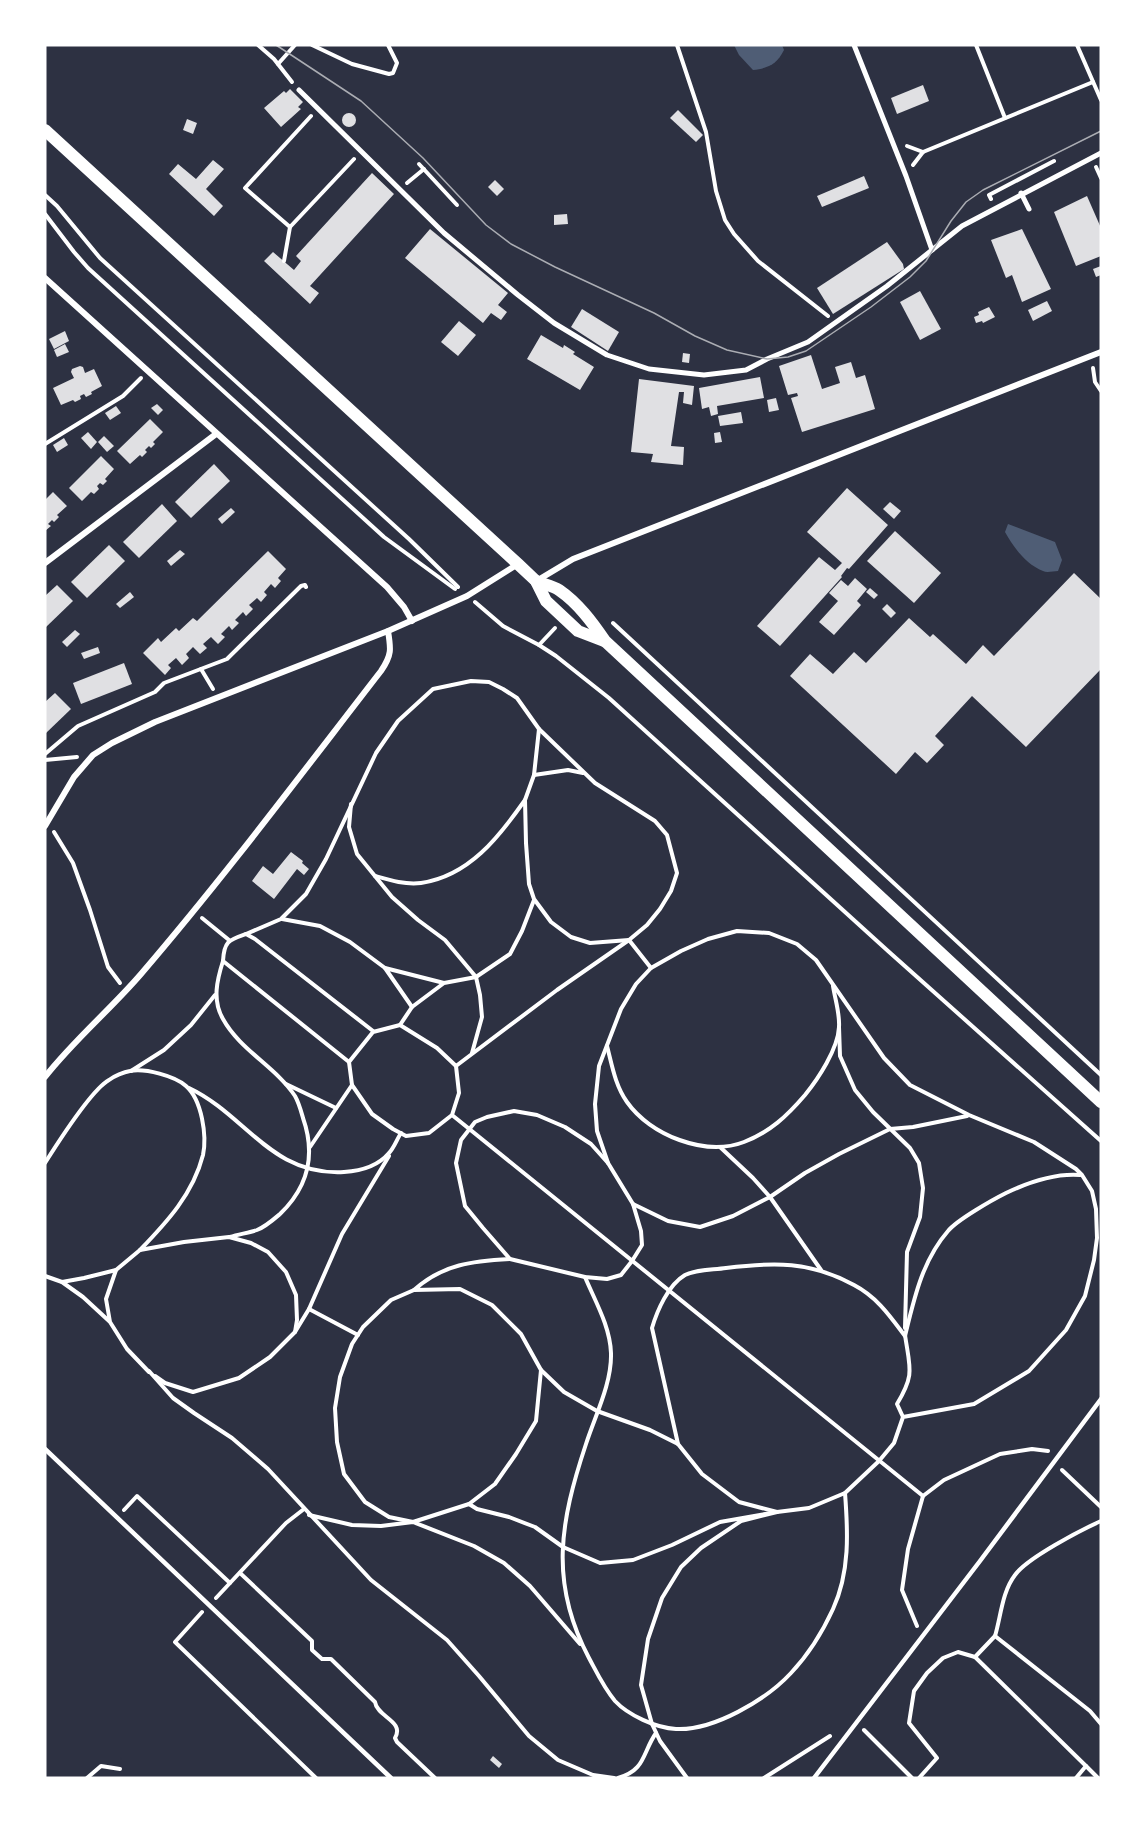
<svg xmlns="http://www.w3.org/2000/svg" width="1146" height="1823" font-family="'Fira Sans',sans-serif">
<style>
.water{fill:#4f5d75}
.building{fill:#e0e0e3}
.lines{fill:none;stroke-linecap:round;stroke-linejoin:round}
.path{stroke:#fff;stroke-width:4}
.service{stroke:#fff;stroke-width:4.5}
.pedestrian{stroke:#fff;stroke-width:5}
.minor{stroke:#fff;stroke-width:6}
.secondary{stroke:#fff;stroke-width:12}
.tram{stroke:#abadb3;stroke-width:1.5}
</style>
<rect width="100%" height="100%" fill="#2d3142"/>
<g class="water">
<path d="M734,45h48l2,5c-7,14 -15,18 -31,20l-14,-15z"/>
<path d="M1008,524l47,18 7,18 -4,11c-5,0 -11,2 -15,0 -17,-7 -29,-23 -38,-39z"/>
</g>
<g class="building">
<path d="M923,85l6,16 -32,13 -6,-16z"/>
<path d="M290,89l13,13 -5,5 3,2 -20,18 -17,-19 20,-17 2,2z"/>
<path d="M678,110l25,25 -7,7 -26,-24z"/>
<circle cx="349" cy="120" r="7"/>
<path d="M187,119l10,4 -4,11 -10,-4z"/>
<path d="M213,160l11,9 -18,20 17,17 -9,10 -45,-42 9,-10 18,15z"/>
<path d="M372,173l22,21 -84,92 9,7 -9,11 -46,-43 9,-9 21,18 7,-9 -5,-5z"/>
<path d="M864,176l5,12 -47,19 -5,-11z"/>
<path d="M495,180l9,9 -7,7 -9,-9z"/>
<path d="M1087,196l14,32v28l-25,10 -22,-54z"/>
<path d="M567,214l1,10 -14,1v-10z"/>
<path d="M430,229l78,64 -10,12 9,7 -6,8 -10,-7 -8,10 -78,-65z"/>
<path d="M1022,229l29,60 -29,13 -10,-27 -6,3 -15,-38z"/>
<path d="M887,242l16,22 1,5 -71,45 -16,-26z"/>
<path d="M1101,266v9l-5,2 -3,-8z"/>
<path d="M920,291l21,38 -21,11 -20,-38z"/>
<path d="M1047,301l5,10 -19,10 -5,-11z"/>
<path d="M989,307l6,10 -12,6 -1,-2 -6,2 -2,-6 5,-2 -1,-3z"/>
<path d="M582,309l37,23 -11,19 -37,-24z"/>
<path d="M459,321l17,14 -18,21 -17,-14z"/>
<path d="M65,331l4,10 -15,8 -5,-10z"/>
<path d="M541,335l22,13 1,-3 11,7 -2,2 21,13 -14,23 -53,-31z"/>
<path d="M65,344l4,8 -12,5 -3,-7z"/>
<path d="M683,353l7,1 -1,9 -7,-1z"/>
<path d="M811,355l11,34 18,-6 -5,-16 16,-5 5,16 9,-3 10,34 -73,23 -11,-34 7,-2 -1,-3 -9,2 -9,-29z"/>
<path d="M80,366l3,1 2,6 9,-4 8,17 -11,6 1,2 -6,3 -2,-3 -4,2 1,3 -6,3 -2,-2 -12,5 -8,-17 21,-10 -3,-6 1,-3z"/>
<path d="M760,377l4,21 -47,8 1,8 -7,2 -2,-9 -7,2 -3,-21z"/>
<path d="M639,379l55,7 -2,19 -9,-2 1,-11h-5l-8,54 13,1 -1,18 -32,-3 2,-8 -22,-2z"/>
<path d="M776,398l3,12 -10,2 -2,-12z"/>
<path d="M157,404l6,6 -5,5 -7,-7z"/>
<path d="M116,406l5,7 -11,7 -5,-7z"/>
<path d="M741,412l2,11 -23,3 -2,-10z"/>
<path d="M150,419l13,13 -10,10 2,2 -4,4 -2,-2 -4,4 2,2 -5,5 -2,-2 -10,9 -13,-13z"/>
<path d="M88,432l9,10 -6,7 -10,-11z"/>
<path d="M720,432l2,10 -7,1 -1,-10z"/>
<path d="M104,436l10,10 -7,6 -9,-10z"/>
<path d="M64,438l4,7 -11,7 -4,-7z"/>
<path d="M101,456l13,13 -9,10 2,2 -4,4 -3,-2 -3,3 2,3 -5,5 -3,-2 -9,9 -13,-13z"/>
<path d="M214,464l16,17 -39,37 -16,-16z"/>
<path d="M847,488l41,37 -39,44 -2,-1 -6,8 1,1 -62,69 -23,-20 62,-69 16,13 7,-7 -35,-31z"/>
<path d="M53,492l14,14 -10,9 2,2 -5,5 -2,-2 -4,4 3,2 -6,5v-31z"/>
<path d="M890,502l11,9 -7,8 -11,-10z"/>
<path d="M162,504l15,17 -38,37 -16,-16z"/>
<path d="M231,508l4,4 -13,12 -4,-5z"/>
<path d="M895,531l46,42 -27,30 -47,-42z"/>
<path d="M109,545l16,16 -38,37 -16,-16z"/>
<path d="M180,550l5,4 -14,12 -4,-5z"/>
<path d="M268,551l18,18 -8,9 3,3 -6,7 -4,-4 -7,8 3,3 -6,7 -4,-4 -8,7 4,4 -7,7 -3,-4 -8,8 4,3 -7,7 -3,-4 -8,8 4,3 -7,7 -7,-7 -8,7 4,4 -7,6 -7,-7 -7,7 3,4 -7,7 -6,-7 -8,7 3,3 -6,7 -22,-22 15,-15 3,4 15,-14 3,3 14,-13 4,3z"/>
<path d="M1074,573l27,26v70l-75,78 -54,-51 -37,40 9,9 -17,18 -12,-11 -19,22 -106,-98 20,-22 23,20 21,-22 12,11 43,-45 21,19 3,-3 33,30 17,-19 11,11z"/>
<path d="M855,578l12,11 -10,12 4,4 -27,30 -15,-13 19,-21 -9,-8 12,-13 7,6z"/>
<path d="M57,585l16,16 -28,27v-32z"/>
<path d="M870,588l8,7 -4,4 -8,-7z"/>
<path d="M130,592l4,5 -14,11 -4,-4z"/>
<path d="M887,604l9,9 -5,5 -9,-9z"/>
<path d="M75,630l5,4 -13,13 -5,-5z"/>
<path d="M98,647l2,6 -16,6 -3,-6z"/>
<path d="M124,663l8,21 -51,20 -8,-21z"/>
<path d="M55,693l16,16 -26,25v-32z"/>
<path d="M291,852l12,9 -1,2 7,6 -5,6 -7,-6 -23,30 -22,-18 11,-15 10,8z"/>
<path d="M493,1756l9,8 -3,4 -9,-8z"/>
</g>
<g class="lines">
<g class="path">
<path d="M258,45l16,14 18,23"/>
<path d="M312,45l40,19 37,10 4,-1 4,-10 -9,-18"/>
<path d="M677,45l29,87 10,59 9,29 9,14 24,27 70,55"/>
<path d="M976,45l29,73"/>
<path d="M1077,45l24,55"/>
<path d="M278,64l17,-19"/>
<path d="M311,116l-66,72 45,39 64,-68"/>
<path d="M907,146l16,6"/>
<path d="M419,164l38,41"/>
<path d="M913,165l10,-13 170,-70"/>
<path d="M1096,167l5,11"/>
<path d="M407,183l17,-14"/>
<path d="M45,195l12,11 43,52 309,281 49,48"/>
<path d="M991,199l-2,-4 65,-34"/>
<path d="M45,214l29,38 14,16 296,269 71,52"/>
<path d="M284,261l6,-34"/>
<path d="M1093,368l2,14 6,9"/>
<path d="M45,444l78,-48 18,-18"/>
<path d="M475,602l28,24 36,19 17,11 53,42 279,253 213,190"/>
<path d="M613,623l488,452"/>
<path d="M539,645l16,-17"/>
<path d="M201,669l12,20"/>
<path d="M45,754l33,-28 77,-34 9,-9 63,-24 74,-73 4,-1 1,2"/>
<path d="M45,760l32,-3"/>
<path d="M534,775l34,-5 15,3"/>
<path d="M525,800l9,-25 5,-46"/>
<path d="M351,804l-2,23 8,27 35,43 26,23 27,20 31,37 4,18 2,22 -10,36"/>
<path d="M54,832l19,31 17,47 18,57 12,16"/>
<path d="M375,876c14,4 30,9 46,7 48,-7 78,-46 104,-83l1,43 3,41 5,15 17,23 20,15 19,6 39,-3 22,28"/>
<path d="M202,918l27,22"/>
<path d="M282,919l38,7 30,16 35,26"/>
<path d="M246,934l35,-15 25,-25 20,-35 50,-106 22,-32 35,-32 38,-8 18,1 14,7 14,9 22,31 56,54 60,38 12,14 10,38 -6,18 -11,18 -13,16 -18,15 -72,50 -101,76"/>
<path d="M223,961c-6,19 -11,39 0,58 17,31 53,48 72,77 4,7 6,15 8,22 13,37 5,69 -23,96 -7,6 -15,13 -23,16 -8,3 -18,4 -27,7"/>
<path d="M444,983l-59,-15 27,39 32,-24 32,-6 34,-23 12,-23 12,-31"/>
<path d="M400,1025l12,-18"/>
<path d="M839,1027l1,29 15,34 18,22 37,36 9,15 4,25 -3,29 -13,35 -2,76"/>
<path d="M607,1046c5,19 8,39 20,56 23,33 78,55 117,40 26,-10 43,-26 61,-47 13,-16 33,-46 34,-68 1,-13 -4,-28 -6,-41"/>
<path d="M349,1062l-126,-101c1,-20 6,-21 23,-27l9,5 118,92"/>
<path d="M131,1071l33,-21 27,-25 24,-30"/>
<path d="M286,1084l50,24"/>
<path d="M189,1088c57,27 82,88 155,84 16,-1 34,-6 45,-19 5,-5 8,-14 12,-20"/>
<path d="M514,1111l23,4 28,12 26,17 17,19 25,41 8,27 1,14 -10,16 -11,14 -14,4 -22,-2 -75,-18 -27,-31 -18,-22 -9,-43 5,-23 14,-18 12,-5z"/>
<path d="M452,1115l-23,18 -23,3 -13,-7 -21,-15 -20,-29 -3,-23 24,-30 27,-7 37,23 19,18 3,27 -7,22 471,381"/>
<path d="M310,1147l42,-62"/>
<path d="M720,1147l33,31 17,19 51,73"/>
<path d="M45,1163c12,-19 46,-73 64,-83 5,-4 15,-8 21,-9 15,-3 45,5 56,15 16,14 21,50 17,69 -10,39 -36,67 -63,95"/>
<path d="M633,1204l35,17 32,6 33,-11 37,-19 35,-24 34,-19 51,-25 23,-2 54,-11"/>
<path d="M510,1259c-37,2 -67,5 -96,31l46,-1 32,16 29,29 20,36 23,22 33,19 53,19 28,14 24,30 37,28 38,10 32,-4 36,-15"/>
<path d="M45,1276l17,6 22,-4 32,-8"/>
<path d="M585,1277c10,24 25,49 26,76 1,30 -16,63 -25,91 -26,78 -37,139 3,214 8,15 15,30 26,43 13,14 41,27 61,28 37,2 90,-29 115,-56 18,-19 31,-40 42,-64 17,-37 15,-77 12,-116l34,-32 15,-18 9,-26 71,-13 55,-33 37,-41 19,-34 9,-36 3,-22 -1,-29 -4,-18 -10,-16 -6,-6 -42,-27 -65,-27 -59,-30 -26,-27 -68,-98 -19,-16 -28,-11 -32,-2 -29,8 -27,12 -30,17 -15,16 -15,25 -22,57 -4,38 2,27 11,32"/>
<path d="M62,1282l21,15 26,24"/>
<path d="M414,1290l-23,10 -28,27 -11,17 -12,33 -5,31 2,34 7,32 21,28 24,15 24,5 56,-18 26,-20 21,-30 20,-33 5,-51"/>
<path d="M309,1309l33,-75 47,-78"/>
<path d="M149,1371l24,27 21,15 38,25 36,31 103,111 76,60 32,36 50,60 29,24 35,15 21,3"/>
<path d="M149,1372l-22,-23 -17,-27 -4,-23 10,-29 24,-20 44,-8 45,-5 22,6 17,9 18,20 10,23 1,25 -2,12"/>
<path d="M155,1376l10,7 28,9 46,-14 31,-21 25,-25 14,-23 49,26"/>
<path d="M903,1417l-6,-13c18,-30 13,-35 8,-69"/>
<path d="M678,1444l-26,-116c5,-17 16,-43 33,-53 12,-6 28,-5 41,-7 48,-6 84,-7 128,17 23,12 36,31 51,51 9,-37 17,-75 43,-105 9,-11 44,-31 58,-38 23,-11 48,-20 74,-18"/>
<path d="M1062,1470l39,37"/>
<path d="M469,1504l8,5 32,8 26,10 28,20 37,16 33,-3 39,-15 48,-23 57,-10 -36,9 -40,27 -20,19 -19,31 -14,41 -7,46 11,39 8,17 27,37"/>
<path d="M124,1510l13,-14 93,87"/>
<path d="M309,1515l43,10 29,1 32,-4 61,24 30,17 26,23 50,58"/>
<path d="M240,1573l72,68v9l10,9h9l44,43c2,15 30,19 20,36l2,4 38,36"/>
<path d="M216,1598l70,-75 18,-14"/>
<path d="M202,1612l-27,30 141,136"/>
<path d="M917,1626l-15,-36 6,-41 15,-53 21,-16 56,-26 32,-5 16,2"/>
<path d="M995,1636c6,-20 7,-44 20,-61 12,-17 66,-45 86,-54"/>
<path d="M975,1657l111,109 -10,12"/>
<path d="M864,1730l48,48"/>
<path d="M1086,1766l12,12"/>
<path d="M87,1778l14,-12 19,3"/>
<path d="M618,1778c28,-8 24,-25 38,-45"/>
<path d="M764,1778l66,-42"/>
<path d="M919,1778l18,-20 -28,-35 5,-32 13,-18 16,-15 15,-6 17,5 20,-21 95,75 11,13"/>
</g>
<g class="service">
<path d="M45,1449l346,329"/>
<path d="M814,1778l166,-217 121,-162"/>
</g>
<g class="pedestrian">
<path d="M854,45l52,131 26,74"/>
<path d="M299,90l145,143 74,62 36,28 53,32 42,14 55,6 42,-5 21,-11 41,-17 79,-56 75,-60 139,-73"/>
<path d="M1021,193l8,16"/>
</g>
<g class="minor">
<path d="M45,278l342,309 17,20 8,14"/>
<path d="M45,563l171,-129"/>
<path d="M538,580l35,-21 528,-207"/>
<path d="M45,826l29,-49 19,-22 19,-12 43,-21 233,-91 79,-35 51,-32"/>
<path d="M45,1077c29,-37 65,-67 96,-103 84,-98 161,-201 240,-303 11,-16 10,-22 7,-40"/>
</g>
<g class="secondary">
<path d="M45,130l473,434 18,17 10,20 32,30 26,10"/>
<path d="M536,581c7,3 17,5 23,9 19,13 33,32 46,51l496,461"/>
</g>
<path class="tram" d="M276,45l85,56 62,57 63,67 25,19 44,23 99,46 41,23 32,14 40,9 21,-2 18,-6 65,-44 39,-30 16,-16 25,-40 15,-19 17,-12 118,-59"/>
</g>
<rect width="1146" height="1823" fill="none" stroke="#ffffff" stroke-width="93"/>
</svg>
